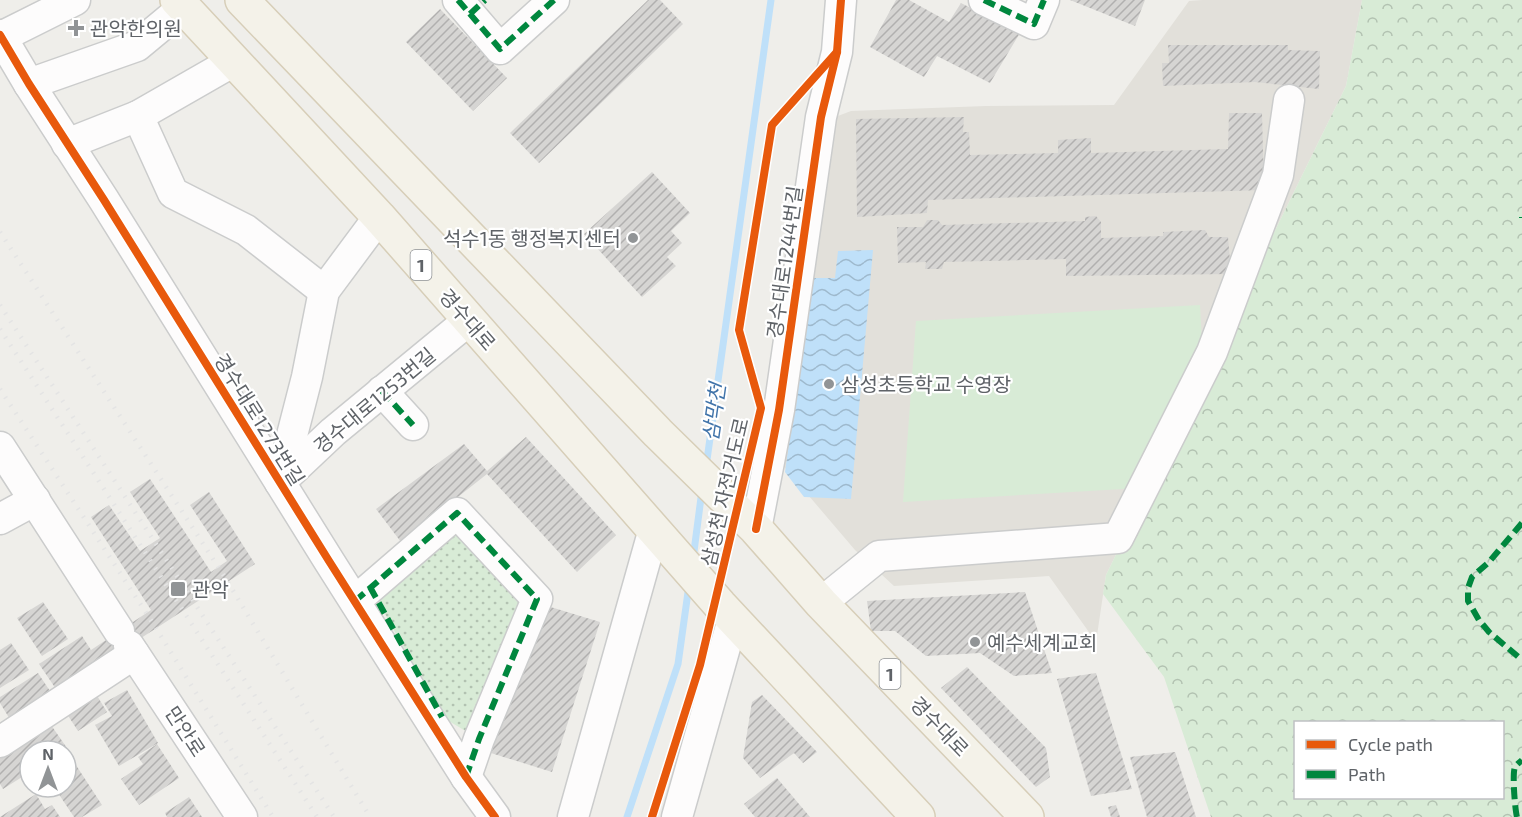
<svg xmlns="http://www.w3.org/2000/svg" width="1522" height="817" font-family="'Exo 2','Noto Sans KR',sans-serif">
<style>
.education{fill:#e2e0da}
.grass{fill:url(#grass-dots)}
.forest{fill:url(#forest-crowns);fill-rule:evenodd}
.pitch{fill:#d8ebd6}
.water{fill:url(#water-waves)}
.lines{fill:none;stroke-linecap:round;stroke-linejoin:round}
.stream{stroke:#bfe0f9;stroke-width:7}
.building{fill:url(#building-hatch)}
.minor-casing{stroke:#cbcccc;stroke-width:33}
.major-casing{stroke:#d7ceb8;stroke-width:36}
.minor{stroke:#fdfcfc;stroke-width:30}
.major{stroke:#f4f2e9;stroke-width:33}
.rail{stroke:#e4e4e4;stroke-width:4.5;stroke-dasharray:1.5 8;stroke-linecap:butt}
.quiet{stroke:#00873e;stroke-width:6;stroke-dasharray:12 6;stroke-linecap:butt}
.cycleway-casing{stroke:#fff;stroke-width:11}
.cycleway{stroke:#e8590c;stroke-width:8}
.poi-dot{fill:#919496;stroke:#fff;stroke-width:2}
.labels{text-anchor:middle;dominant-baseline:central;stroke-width:4.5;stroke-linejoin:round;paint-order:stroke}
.shield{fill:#fff;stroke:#8f9295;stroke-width:1.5}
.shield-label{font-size:18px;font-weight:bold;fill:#5f6368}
.poi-label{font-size:20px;fill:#5f6368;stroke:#fff;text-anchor:start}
.street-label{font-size:20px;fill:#5f6368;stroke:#fff}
.water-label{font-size:21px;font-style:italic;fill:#4174aa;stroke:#fff}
</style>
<defs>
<pattern id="grass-dots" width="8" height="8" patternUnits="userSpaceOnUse" patternTransform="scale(1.5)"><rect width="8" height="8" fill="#d8ebd6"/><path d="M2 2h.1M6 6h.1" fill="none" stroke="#b2c2b1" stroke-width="1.8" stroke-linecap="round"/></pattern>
<pattern id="forest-crowns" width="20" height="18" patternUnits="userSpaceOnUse" patternTransform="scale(1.5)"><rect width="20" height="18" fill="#d8ebd6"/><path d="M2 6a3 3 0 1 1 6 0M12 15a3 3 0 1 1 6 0" fill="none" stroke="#b2c2b1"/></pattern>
<pattern id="water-waves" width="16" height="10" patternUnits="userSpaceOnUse" patternTransform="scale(1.5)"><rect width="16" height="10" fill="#bfe0f9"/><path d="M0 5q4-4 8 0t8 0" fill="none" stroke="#9eb9cd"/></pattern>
<pattern id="building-hatch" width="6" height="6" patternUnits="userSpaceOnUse" patternTransform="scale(1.5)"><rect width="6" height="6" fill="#d6d5d3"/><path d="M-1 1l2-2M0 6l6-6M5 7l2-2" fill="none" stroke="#b1b0af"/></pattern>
</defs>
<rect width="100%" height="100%" fill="#efeeea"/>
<path class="education" d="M1202,0h160l-16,86 -240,489 -10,67 -47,-66 -155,10 -39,-36 -75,-88 50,-343 21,-8 135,-5 128,-1 75,-104z"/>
<path class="grass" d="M457,513l80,86 -58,140 -37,-22 -72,-130z"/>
<path class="forest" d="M1362,0h160v817h-311l-47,-140 -61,-83 3,-19 240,-489zM1296,722h206v76h-206z"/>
<path class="pitch" d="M1200,305l3,60 -63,123 -237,14 13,-181z"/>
<path class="water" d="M873,250l-22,249 -47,-2 -19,-25 27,-194h23l3,-27z"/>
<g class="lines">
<g class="stream">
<path d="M706,467l65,-467"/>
<path d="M693,559l9,-69"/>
<path d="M627,817l51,-153 11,-79"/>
</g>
</g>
<g class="building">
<path d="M648,0h12l23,24 -144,139 -29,-30z"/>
<path d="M896,0h13l40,22 12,-19 59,30 -30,50 -53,-27 -13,21 -54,-30z"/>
<path d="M1070,0h75l-10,26z"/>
<path d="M440,9l67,69 -34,33 -67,-69z"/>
<path d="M1168,45h120v5l32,1 -1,38 -64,-7 -92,4 -1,-23h7z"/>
<path d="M1229,113h33l2,77 -336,10 -1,13 -70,4 -1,-98 108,-2 -1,15h6l1,23 88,-2v-13l33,-2v15l137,-4z"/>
<path d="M652,172l38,41 -19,18 11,12 -15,14 9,9 -34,31 -58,-63z"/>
<path d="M1096,216l5,6v16l62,-2v-4l42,-2 4,7h19l3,37 -165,2v-17l-122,3 -2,7h-17l1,-7 -28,1 -1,-36h26l4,-7h11l4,5 143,-4v-4z"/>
<path d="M526,437l90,98 -39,37 -90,-98 -86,68 -25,-33 88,-65 23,27z"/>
<path d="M150,479l61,93 16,-11 -37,-56 19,-13 46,72 -197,128 -19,-28 43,-28 9,14 60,-40 -60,-93 18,-12 31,46 20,-13 -30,-46z"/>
<path d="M1025,592l27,81 -38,3 -34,-23 -54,3 -31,-25h-24l-4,-30z"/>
<path d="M43,602l25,37 -26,17 -25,-38z"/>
<path d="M544,605l56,17 -48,150 -61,-19z"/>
<path d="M11,643l18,27 -29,18v-38z"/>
<path d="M967,667l79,81 4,29 -14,10 -95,-99z"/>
<path d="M38,673l14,21 -41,27 -11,-18v-6z"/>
<path d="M1096,673l36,116 -41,7 -34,-117z"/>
<path d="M127,690l31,53 -39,23 -24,-41 17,-9 -8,-13z"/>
<path d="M96,694l11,18 -29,19 -11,-17z"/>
<path d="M762,695l55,57 -14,11 -9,-10 -34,25 -17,-20 9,-56z"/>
<path d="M51,725l16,23 -4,3h-33v21l-27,17 -3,-5v-26z"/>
<path d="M157,744l22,34 -40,27 -18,-26 22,-15 -5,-7z"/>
<path d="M1175,752l21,65h-49l-17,-60z"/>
<path d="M72,759l30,46 -20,12h-8l-20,-30h12v-24z"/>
<path d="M777,778l33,39h-55l-11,-13z"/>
<path d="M36,794l9,15 7,-4 8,12h-60z"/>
<path d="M189,797l13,20h-35l-2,-4z"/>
<path d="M1116,805l4,12h-9l-3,-10z"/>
</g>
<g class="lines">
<g class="minor-casing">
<g id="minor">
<path d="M458,0l42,49 54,-49"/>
<path d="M984,0l50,24 10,-24"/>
<path d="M0,35l29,49 75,116 225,361 137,216 29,40"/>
<path d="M1,37l74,-37"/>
<path d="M29,84l108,-38 47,-39"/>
<path d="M138,116l35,77 73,37 78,61"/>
<path d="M67,144l71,-28 96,-55"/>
<path d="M382,391l31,34"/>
<path d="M0,447l119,184"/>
<path d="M280,482l27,-105 17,-86 55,-74"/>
<path d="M280,482l53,-50 136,-112"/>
<path d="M0,519l35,-19"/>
<path d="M756,529l23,-119 42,-293 16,-65 4,-52"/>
<path d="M355,601l102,-88 80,86 -58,140 -13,38"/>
<path d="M821,603l58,-47 239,-18 94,-186 66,-177 11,-75"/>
<path d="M129,646l113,171"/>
<path d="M0,742l134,-88"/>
<path d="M573,817l81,-288"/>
<path d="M677,817l56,-198"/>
</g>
</g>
<g class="major-casing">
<g id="major">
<path d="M177,0l202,217 341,388 198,212"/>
<path d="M242,0l416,433 98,96 65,74 206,214"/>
</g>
</g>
<use href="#minor" class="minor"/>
<use href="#major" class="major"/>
<g class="rail">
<path d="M0,232l226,347 144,238"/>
<path d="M0,305l334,512"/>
<path d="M0,329l317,488"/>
<path d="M0,389l154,236 119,192"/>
</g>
<g class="quiet">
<path d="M458,0l42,49 54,-49"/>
<path d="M984,0l50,24 10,-24"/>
<path d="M470,14l15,-14"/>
<path d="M1522,217v1"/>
<path d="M382,391l31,34"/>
<path d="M1522,523l-33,39 -17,15 -4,11v13l11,19 10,12 33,28"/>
<path d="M370,587l72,130"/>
<path d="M355,601l102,-88 80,86 -58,140 -13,38"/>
<path d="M1517,817c-2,-7 -5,-44 -2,-50 2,-3 5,-5 7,-7"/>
</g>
<g class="cycleway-casing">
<g id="cycleway">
<path d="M0,35l29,49 75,116 225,361 137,216 29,40"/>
<path d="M756,529l23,-119 42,-293 16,-65 4,-52"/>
<path d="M652,817l48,-152 61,-257 -22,-78 33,-205 65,-73"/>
</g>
</g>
<use href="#cycleway" class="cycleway"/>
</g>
<g class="poi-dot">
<path d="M73 19h6v6h6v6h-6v6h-6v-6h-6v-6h6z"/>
<circle cx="633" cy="238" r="6"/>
<circle cx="829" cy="384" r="6"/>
<rect x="170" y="581" width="16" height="16" rx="3"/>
<circle cx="975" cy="642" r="6"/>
</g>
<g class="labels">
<g class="shield">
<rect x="410.5" y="250" width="21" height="30" rx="4.5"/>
<rect x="879.5" y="659" width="21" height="30" rx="4.5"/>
</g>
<g class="shield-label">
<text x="421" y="265">1</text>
<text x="890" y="674">1</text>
</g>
<g class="poi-label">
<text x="90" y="28">관악한의원</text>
<text x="621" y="238" text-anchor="end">석수1동 행정복지센터</text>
<text x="841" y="384">삼성초등학교 수영장</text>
<text x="192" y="589">관악</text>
<text x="987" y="642">예수세계교회</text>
</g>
<g class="street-label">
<text transform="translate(784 262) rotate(-82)">경수대로1244번길</text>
<text transform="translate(468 319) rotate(49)">경수대로</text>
<text transform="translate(374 400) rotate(-40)">경수대로1253번길</text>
<text transform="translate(260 419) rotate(58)">경수대로1273번길</text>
<text transform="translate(724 492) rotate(-77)">삼성천 자전거도로</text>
<text transform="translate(940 726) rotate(46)">경수대로</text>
<text transform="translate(186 731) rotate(57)">만안로</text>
</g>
<g class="water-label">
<text transform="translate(713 412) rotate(-82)">삼막천</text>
</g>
</g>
<rect x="1294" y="721" width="210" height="78" fill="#ffffff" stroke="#bfc1c3" stroke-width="1.5"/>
<rect x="1306" y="740" width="30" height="9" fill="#e8590c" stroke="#bfc1c3" stroke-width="1.5"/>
<text x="1348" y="751" font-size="18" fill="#5f6368">Cycle path</text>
<rect x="1306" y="770" width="30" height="9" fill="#00873e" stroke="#bfc1c3" stroke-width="1.5"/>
<text x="1348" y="781" font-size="18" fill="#5f6368">Path</text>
<g transform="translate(48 769)"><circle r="28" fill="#ffffff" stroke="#bfc1c3" stroke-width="1.5"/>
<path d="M0-4.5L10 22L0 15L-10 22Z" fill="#919496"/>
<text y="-9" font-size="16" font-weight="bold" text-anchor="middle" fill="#5f6368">N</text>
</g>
</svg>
